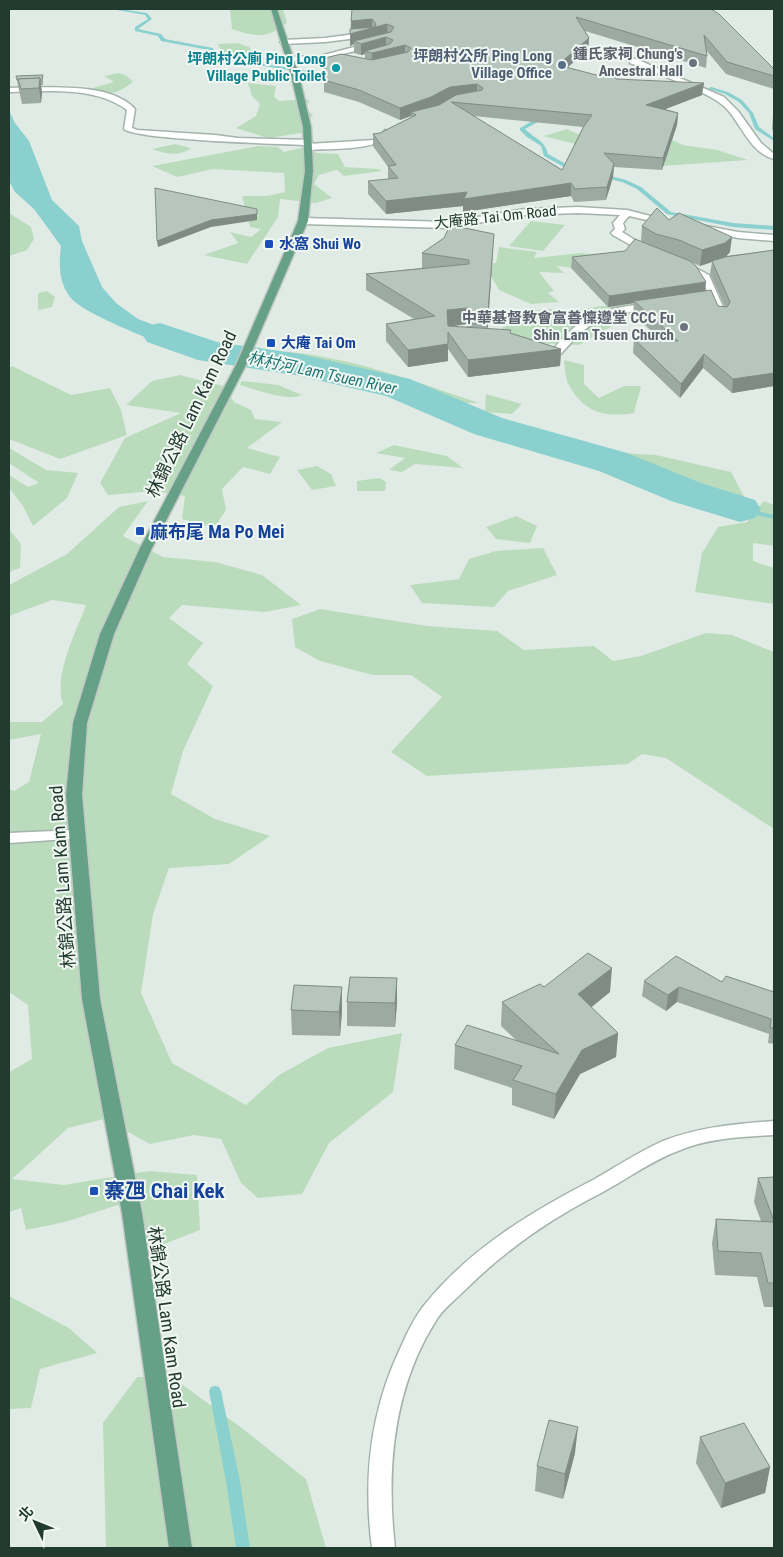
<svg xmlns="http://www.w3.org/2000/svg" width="783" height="1557" font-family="'Roboto Condensed','Noto Sans TC',sans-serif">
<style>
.green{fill:#badcbd}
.water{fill:#89d0ce}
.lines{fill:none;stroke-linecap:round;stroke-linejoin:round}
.stream{fill:#89d0ce;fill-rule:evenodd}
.river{fill:#89d0ce;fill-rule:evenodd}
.minor-casing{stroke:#a4b3ab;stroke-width:3}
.major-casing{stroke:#c1c8c5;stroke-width:3}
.minor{fill:#fff;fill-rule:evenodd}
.major{fill:#66a087;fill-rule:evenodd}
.wall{fill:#9daaa3;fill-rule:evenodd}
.shaded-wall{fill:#7f8b84}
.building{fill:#b6c6bd;stroke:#7f8b84;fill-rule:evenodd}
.worship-dot{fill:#6b7280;stroke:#f1f8f3;stroke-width:2}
.service-dot{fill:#5c6f8a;stroke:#f1f8f3;stroke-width:2}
.culture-dot{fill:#0f9aa8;stroke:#f1f8f3;stroke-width:2}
.transit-dot{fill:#1a4fb4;stroke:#f1f8f3;stroke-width:2}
.labels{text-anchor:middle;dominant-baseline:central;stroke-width:4;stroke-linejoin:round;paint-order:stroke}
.far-worship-label{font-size:15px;font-weight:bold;fill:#5b616d;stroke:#f1f8f3;text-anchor:end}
.far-service-label{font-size:15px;font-weight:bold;fill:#4e5e75;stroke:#f1f8f3;text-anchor:end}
.far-culture-label{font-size:15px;font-weight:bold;fill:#0d838f;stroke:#f1f8f3;text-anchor:end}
.far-street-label{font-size:15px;fill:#223b30;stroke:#f1f8f3}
.far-transit-label{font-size:15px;font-weight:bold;fill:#164399;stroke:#f1f8f3;text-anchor:start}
.far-water-label{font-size:16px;font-style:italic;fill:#1d7675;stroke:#f1f8f3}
.street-label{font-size:18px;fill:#223b30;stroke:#f1f8f3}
.transit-label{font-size:18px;font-weight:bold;fill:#164399;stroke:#f1f8f3;text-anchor:start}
.near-transit-label{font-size:21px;font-weight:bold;fill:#164399;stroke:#f1f8f3;text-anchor:start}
</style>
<rect width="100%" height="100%" fill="#e1ebe5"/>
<g class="green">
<path d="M230,9h53l4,14c-20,16 -32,14 -55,6z"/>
<path d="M238,43l11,4 4,6 -15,4 -16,-3 -4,-10z"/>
<path d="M119,73l8,3 6,6c-15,11 -23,15 -40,6l21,-6 -10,-6z"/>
<path d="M248,83l28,3 -2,11 5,4 28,-2 3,3 -11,6 14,6 -11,19 -34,5 -32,-10 20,-12 4,-12 -8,-8z"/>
<path d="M567,129l11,5 63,13 31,-7 11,5 34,5 31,10 -87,6 -117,-30z"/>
<path d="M175,144l16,4c-12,9 -25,6 -39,1z"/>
<path d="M258,146l20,1 6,5 17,-4 16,5 21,1 7,13 33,2 4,2 -38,5 -7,-6 -18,5 -5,9 18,14 -16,5 -36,-4 -2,18 -31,47 -43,-9 34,-12 -8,-11 21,5 10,-8 -11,-2 -8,-31h25l18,-4 -1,-19 -71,-4 -36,8 -25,-11z"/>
<path d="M9,213l22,14 3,12 -7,11 -18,6z"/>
<path d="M531,221l34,4 -22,26 -34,-5z"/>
<path d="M499,247l38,5 -3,6 47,-5 41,5 -37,11 -28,-3 7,7 -25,-1 15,19 -6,2 11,9 -28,2 -32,-14 -15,-26 12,-1z"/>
<path d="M47,291l8,6 -3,10 -14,3v-17z"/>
<path d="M632,302l48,8 -57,7 -9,8 -35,20 -44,-2 -34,-15 12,-4 -3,-11 40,-4 15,2z"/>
<path d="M279,351c69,5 135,30 200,52h-22l-31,-14 -152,-33z"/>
<path d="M564,360l20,5v19l15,14 25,-12h17l-7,27c-29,5 -52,-1 -66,-30 -3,-6 -3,-16 -4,-23z"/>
<path d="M12,366l59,29 39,-7 11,22 6,25 -67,24 -51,-20v-71z"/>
<path d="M180,375l43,11 11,16 17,8 4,9 27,3 -35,26 33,9 -10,17 -27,-7 -21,22 4,21 -12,18 -32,-9 3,-23 -30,-5 -47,4 -8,-12 25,-45 56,-25 -55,-8 26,-24z"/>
<path d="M242,381l36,4 24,10c-17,7 -44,-5 -62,-10z"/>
<path d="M486,394l36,10 -10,10 -27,-2z"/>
<path d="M394,445l53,11 16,12 -48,-4 -13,8 -13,-2 16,-12 -29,-5z"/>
<path d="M11,449l35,21 32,3 -11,25 -34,28 -10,-20 -14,-18v-13l19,12 11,-4 -30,-20v-13z"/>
<path d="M623,453l33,2 75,17 16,30 -97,-28 -32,-15z"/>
<path d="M317,466l14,8 5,12 -24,4 -15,-20z"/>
<path d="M379,478l7,4 -1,9h-28v-10z"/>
<path d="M148,501l-25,35 40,21 52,5 47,13 39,30 -36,7 -83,-7 -13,13 34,25 -16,21 26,22 -30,65 -12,43 44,25 55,17 -41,28 -60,4 -16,46 -12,79 31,70 74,42 33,-30 49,-27 74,-15 -9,59 -64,51 -27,51 -44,4 -17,-15 -20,-44 -27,-4 -44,9 -46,-25 -36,9 -56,51 52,6 85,-14 48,4 3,55 -46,18 -36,-43 -53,17 -39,8 -5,-22 -12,4v-140l23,-13 -4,-54 -19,-13v-147l4,-3 -4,-1v-52l5,2 15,-9 12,-48 -32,6v-18h33l21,-18c-10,-28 13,-72 23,-99l-34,-5 -43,16v-31l58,-31 52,-47z"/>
<path d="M764,501l10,4v41l-21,-3v18l21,7v36l-79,-12 7,-39 16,-26 29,-5z"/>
<path d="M516,516l21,10 -7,17 -34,-4 -10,-12z"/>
<path d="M9,529l12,15 -1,24 -11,4z"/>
<path d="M543,548l14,27 -49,16 -14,16 -72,-4 -12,-18 49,-6 10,-20 27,-8z"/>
<path d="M320,609l107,17 70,5 27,19 70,-4 19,15 28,-5 65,-23 26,2 42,17v177l-108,-71 -24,-4 -14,10 -201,12 -36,-24 51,-55 -31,-22h-38l-53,-14 -25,-14 -3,-28z"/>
<path d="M9,1296l60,32 28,25 -57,16 -9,39 -22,1z"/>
<path d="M137,1377h35l71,52 63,50 20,69h-220l-3,-125z"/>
</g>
<path class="water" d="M9,110l6,13 14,18 23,59 27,26 3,15 20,46 14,16 22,16 82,31 8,4c-6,6 -14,5 -22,4 -25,-6 -122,-42 -136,-61 -12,-17 -11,-33 -9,-51l-27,-37 -19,-17 -6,-11z"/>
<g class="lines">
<g class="stream">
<path d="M111,9h8l28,4 5,6 -14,10 23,5 4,5 48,9 3,8 99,16h20l2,1 -2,1h-20l-103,-16 -3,-8 -48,-9 -3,-5 -23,-5v-4l13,-8 -3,-4z"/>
<path d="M711,87l17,5 14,8 11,13 6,14 15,11v3l-19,-12 -6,-16 -10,-11 -14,-8 -16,-5v-1z"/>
<path d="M539,114l4,1 -5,7 -13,7c11,11 19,10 23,25l18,10 12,3v2l-16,-3 -18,-10 -3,-10 -14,-9 -7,-7v-2l14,-8z"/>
<path d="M603,174l23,6 15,7 30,25 62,11 41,3v4l-41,-3 -66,-13 -30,-25 -15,-7 -21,-5v-2z"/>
<path d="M737,507h3l34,8v4l-37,-8z"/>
<path d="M215,1386l4,1 2,4 19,90 10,67h-14l-10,-67 -17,-90 2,-4z"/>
</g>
<path class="river" d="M160,323l57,19 83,12 110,25 92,39 125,35 74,30 54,17 6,9 -6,9 -15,4 -69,-21 -72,-30 -125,-37 -88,-38 -86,-20 -102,-16 -51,-18 -5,-8 5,-8z"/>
<g class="minor-casing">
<g id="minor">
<path d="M370,32l3,4 -48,6 -41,2 -4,-2 4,-2 41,-2z"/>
<path d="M373,42l4,2 -1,2 -46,11 19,4v4h-3l-24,-5 -33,1 -4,-2 4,-2 31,-1z"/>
<path d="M630,59h6l88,38 14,14 23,32 13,11v5c-24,-6 -33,-36 -49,-52 -15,-15 -73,-35 -95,-44z"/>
<path d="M37,87c30,1 76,-2 98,22l-3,19 5,2 78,5 23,3 73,2 1,2 -4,2 66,-4 7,-4 4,-6 7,2c-13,20 -61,16 -84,18l-4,-3 4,-2c-26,-1 -171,-5 -184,-16l3,-19c-31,-24 -82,-19 -118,-18v-4z"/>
<path d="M578,207l49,3 47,12 -5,3 -40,-9 -6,7 2,6 -3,3 29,18v4l-3,1 -35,-20 -2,-2 4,-4 -2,-6 7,-8 -42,-2 -53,2 -77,13 -145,-4 -5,-3 5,-3 145,4 77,-13z"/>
<path d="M701,225l37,7 36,3v6l-36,-3 -40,-8 -2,-2z"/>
<path d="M680,263h6l23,12 18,41 -1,2 -9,-2 -15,-37 -22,-12z"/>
<path d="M652,303l4,1v4c-13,3 -26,3 -39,6 -26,5 -41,23 -58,42h-8l-1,-2c31,-42 53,-45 102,-51z"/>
<path d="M76,830l6,2 2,3 -2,3 -73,5v-10z"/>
<path d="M774,1121v14c-32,2 -66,3 -96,16 -27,10 -51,28 -77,42 -51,26 -97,58 -137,98 -9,9 -20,17 -27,28 -44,68 -51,150 -42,229h-23c-9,-69 -2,-136 28,-199 7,-16 15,-33 26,-46 44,-54 106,-92 167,-123 23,-13 45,-28 70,-39 35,-14 73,-17 111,-20z"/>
</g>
</g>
<g class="major-casing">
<path id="major" d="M271,9h6l22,66 12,52 2,44 -5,50 -62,144 -94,183 -38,86 -27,89 -5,72 18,204 42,214 50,335h-23l-47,-335 -40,-214 -16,-204 7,-72 27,-89 40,-86 96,-183 62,-144 7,-50 -2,-44 -12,-52z"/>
</g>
<use href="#minor" class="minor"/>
<use href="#major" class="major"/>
</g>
<g class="wall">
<path d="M352,9h359l63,60v20l-48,-15 -20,-24 1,6 -1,12 -121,-37 4,7 -1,11 -21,19 37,9 98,18 -37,14 13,4 -1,12 -15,45 -48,-3 -1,10 -7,23 -32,2 -3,-6 -108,16v-6l-77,8 -18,-20v-13l20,-2v-12l-15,-21v-12l7,-1 31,-16v-1l-11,4 -41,-18 -35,-10v-12l41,-21v-5l-4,1 -7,-2v-9l-4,2v-12l1,-5zM474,116l109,11 -21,43z"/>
<path d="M16,76l27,4v5h-2l1,8 -1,10 -19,1z"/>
<path d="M773,115h1v17l-2,-3z"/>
<path d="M669,220l61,32 -4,4 48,-6v136l-42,7 -29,-25 -23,30 -47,-45 1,-14 27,1 -28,-26 1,-11 -26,4 -37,-39 1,-11 53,-6 16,-10 1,-15zM691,262l9,4 12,-4 -2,12 15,33 -7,-1 -13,-15z"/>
<path d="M493,249l-6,79 24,5 50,16 -1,17 -92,11 -20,-28v12l-40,6 -22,-26v-17l28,-5 -48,-29v-16l56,-6v-15zM467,324v3l-16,-1z"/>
<path d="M644,981l78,1 52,10v52l-6,-1 1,-9 -92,-32 -11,9 -24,-15z"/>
<path d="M342,987v24l-2,25 -48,-1 -1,-25z"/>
<path d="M544,987l66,5 -19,15 27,26 -2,24 -36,17 -26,45 -42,-14v-17l-58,-19 1,-24 62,-4 -16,-15 1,-24z"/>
<path d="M347,1002l50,1 -2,24 -48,-1z"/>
<path d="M774,1177v130h-10l-7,-30 -42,-2 -3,-32 4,-24 45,2 -7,-19 4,-24z"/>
<path d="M700,1437l70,30 -5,26 -44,15 -25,-45z"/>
<path d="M575,1453l-12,46 -28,-8 2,-25z"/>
</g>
<g class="shaded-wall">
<path d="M372,19v9l15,-4 1,11 -34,6v3l-4,2 1,-25z"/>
<path d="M386,37v11l-21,3v3l-4,1v-11z"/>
<path d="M589,38l-1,11 -31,28 1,-12z"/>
<path d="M405,45v11l-33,8v-11z"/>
<path d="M40,78l2,15 -1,10 -2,-15z"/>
<path d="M704,83l-2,12 -57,22 1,-12z"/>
<path d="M477,84v12l-27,3 -19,10 -20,3v4l-11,4v-12l50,-21z"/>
<path d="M678,113l-1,12 -15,45 1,-12z"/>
<path d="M614,164l-1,13 -7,23 1,-13z"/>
<path d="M571,183v13l-108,16v-6l-77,8v-13l81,-9z"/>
<path d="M257,209v11l-46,7 -53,20 -1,-6 54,-21z"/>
<path d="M494,234l-1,15 -6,92v-17z"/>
<path d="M732,237l-2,15 -6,7 -12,2v1l-12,4 2,-16z"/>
<path d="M706,282l-1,12 -71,7v2l-26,4 1,-11z"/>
<path d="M468,308l-1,16 -20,3v-17z"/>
<path d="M448,344v17l-40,6v-17z"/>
<path d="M561,349l-1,17 -92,11v-17z"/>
<path d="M704,354l-1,14 -23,30 1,-14z"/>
<path d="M774,373v13l-42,7 1,-14z"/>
<path d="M612,968l-2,24 -33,27 1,-25z"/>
<path d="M397,978v25l-2,24v-24z"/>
<path d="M342,987v24l-2,25 -1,-24z"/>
<path d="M679,987l-2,15 -11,9 2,-16z"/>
<path d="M618,1033l-2,24 -36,17 -26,45 2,-25 26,-44z"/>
<path d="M578,1427l-3,26 -12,46 2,-25z"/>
<path d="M770,1467l-5,26 -44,15 4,-25z"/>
</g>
<g class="building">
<path d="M352,9h359l8,5 55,55v7l-47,-14 -23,-27 3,21 -131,-39 13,21 -31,27 46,12h11l1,2 88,4 -58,22 32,8 -15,45 -59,-5 10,11 -7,23 -32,2 -4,-6 -107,16 3,-7 -81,9 -18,-20 30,-3 -10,-12 8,-1 -23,-31 7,-1 36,-18 -5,-3 28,-7 17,-10 26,-5 1,-2 -6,-4 -27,3 -19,10 -31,11 -41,-18 -35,-10 1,-22 16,-4 31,6 36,-8 3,-4 -6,-3 -33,8 -7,-2 25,-7 3,-4 -7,-3 -25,7 -7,-3 37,-9 3,-5 -7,-3 -37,10v-5l25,-2 1,-3 -4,-5 -21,2zM451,102l141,13 -8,11 -22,44z"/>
<path d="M43,75l-1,5h-2v-2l-22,1v1h-1l-1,-4z"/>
<path d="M40,78l-1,10 -18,1 -3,-10z"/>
<path d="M155,188l102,21v5l-46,6 -54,21z"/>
<path d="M657,208l12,12 10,-7 53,24 -7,6 -23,7 -23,-10 -23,-6 -14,-8z"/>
<path d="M450,225l44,9 -7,90 -20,-1 1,-15 -21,2 1,16 63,4 -1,3 51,16 -93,11 -20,-28v12l-40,6 -22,-26 49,-8 -69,-42 103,-10v-4l-47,-7 22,-15z"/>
<path d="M635,239l55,22 6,5 10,16 -97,14 -37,-39 53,-6z"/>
<path d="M774,250v123l-41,6 -29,-25 -23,30 -47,-45 44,2 -44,-40 77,-11 7,16 9,1 3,-5 -18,-41 13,-4z"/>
<path d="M588,953l24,15 -34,26 40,39 -36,17 -26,44 -43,-14 9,-14 -67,-21 12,-20 92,29 -57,-52 38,-18 4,3z"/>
<path d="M676,956l46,26 4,-6 48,16v36h-4l1,-9 -92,-32 -11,8 -24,-14z"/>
<path d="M350,977l47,1 -2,25 -48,-1z"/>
<path d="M294,985l48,2 -3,25 -48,-2z"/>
<path d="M774,1177v44l-16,-43z"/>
<path d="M716,1219l58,3v61h-6l-7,-30 -43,-2z"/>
<path d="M549,1420l29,7 -13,47 -28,-8z"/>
<path d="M744,1423l26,44 -45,16 -25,-46z"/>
</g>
<g class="worship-dot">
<circle cx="693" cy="63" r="5"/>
<circle cx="684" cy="327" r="5"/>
</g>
<circle class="service-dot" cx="562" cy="65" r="5"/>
<circle class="culture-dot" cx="336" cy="68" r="5"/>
<g class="transit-dot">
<rect x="264" y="239" width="10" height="10" rx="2.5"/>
<rect x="266" y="338" width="10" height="10" rx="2.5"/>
<rect x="135" y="526" width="10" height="10" rx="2.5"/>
<rect x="89" y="1186" width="10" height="10" rx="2.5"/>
</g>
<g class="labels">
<g class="far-worship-label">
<text x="683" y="54">鍾氏家祠 Chung's<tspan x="683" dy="17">Ancestral Hall</tspan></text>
<text x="674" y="318">中華基督教會富善懍遵堂 CCC Fu<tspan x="674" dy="17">Shin Lam Tsuen Church</tspan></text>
</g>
<g class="far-service-label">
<text x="552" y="56">坪朗村公所 Ping Long<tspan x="552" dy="17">Village Office</tspan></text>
</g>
<g class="far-culture-label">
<text x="326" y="59">坪朗村公廁 Ping Long<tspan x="326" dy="17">Village Public Toilet</tspan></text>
</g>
<g class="far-street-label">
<text transform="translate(495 217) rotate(-6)">大庵路 Tai Om Road</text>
</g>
<g class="far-transit-label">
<text x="279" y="244">水窩 Shui Wo</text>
<text x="281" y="343">大庵 Tai Om</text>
</g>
<g class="far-water-label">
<text transform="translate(322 373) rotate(12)">林村河 Lam Tsuen River</text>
</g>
<g class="street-label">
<text transform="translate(191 414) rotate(-64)">林錦公路 Lam Kam Road</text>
<text transform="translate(62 877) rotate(-94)">林錦公路 Lam Kam Road</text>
<text transform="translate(167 1317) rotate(82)">林錦公路 Lam Kam Road</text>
</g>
<g class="transit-label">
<text x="150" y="531">麻布尾 Ma Po Mei</text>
</g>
<g class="near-transit-label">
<text x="104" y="1191">寨乪 Chai Kek</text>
</g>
</g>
<rect width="783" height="1557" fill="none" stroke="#223b30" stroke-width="20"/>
<g transform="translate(35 1522) rotate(313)" stroke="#f1f8f3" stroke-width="4" paint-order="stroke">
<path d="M0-4L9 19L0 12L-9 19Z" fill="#223b30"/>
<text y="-8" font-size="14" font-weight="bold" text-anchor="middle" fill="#223b30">北</text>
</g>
</svg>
